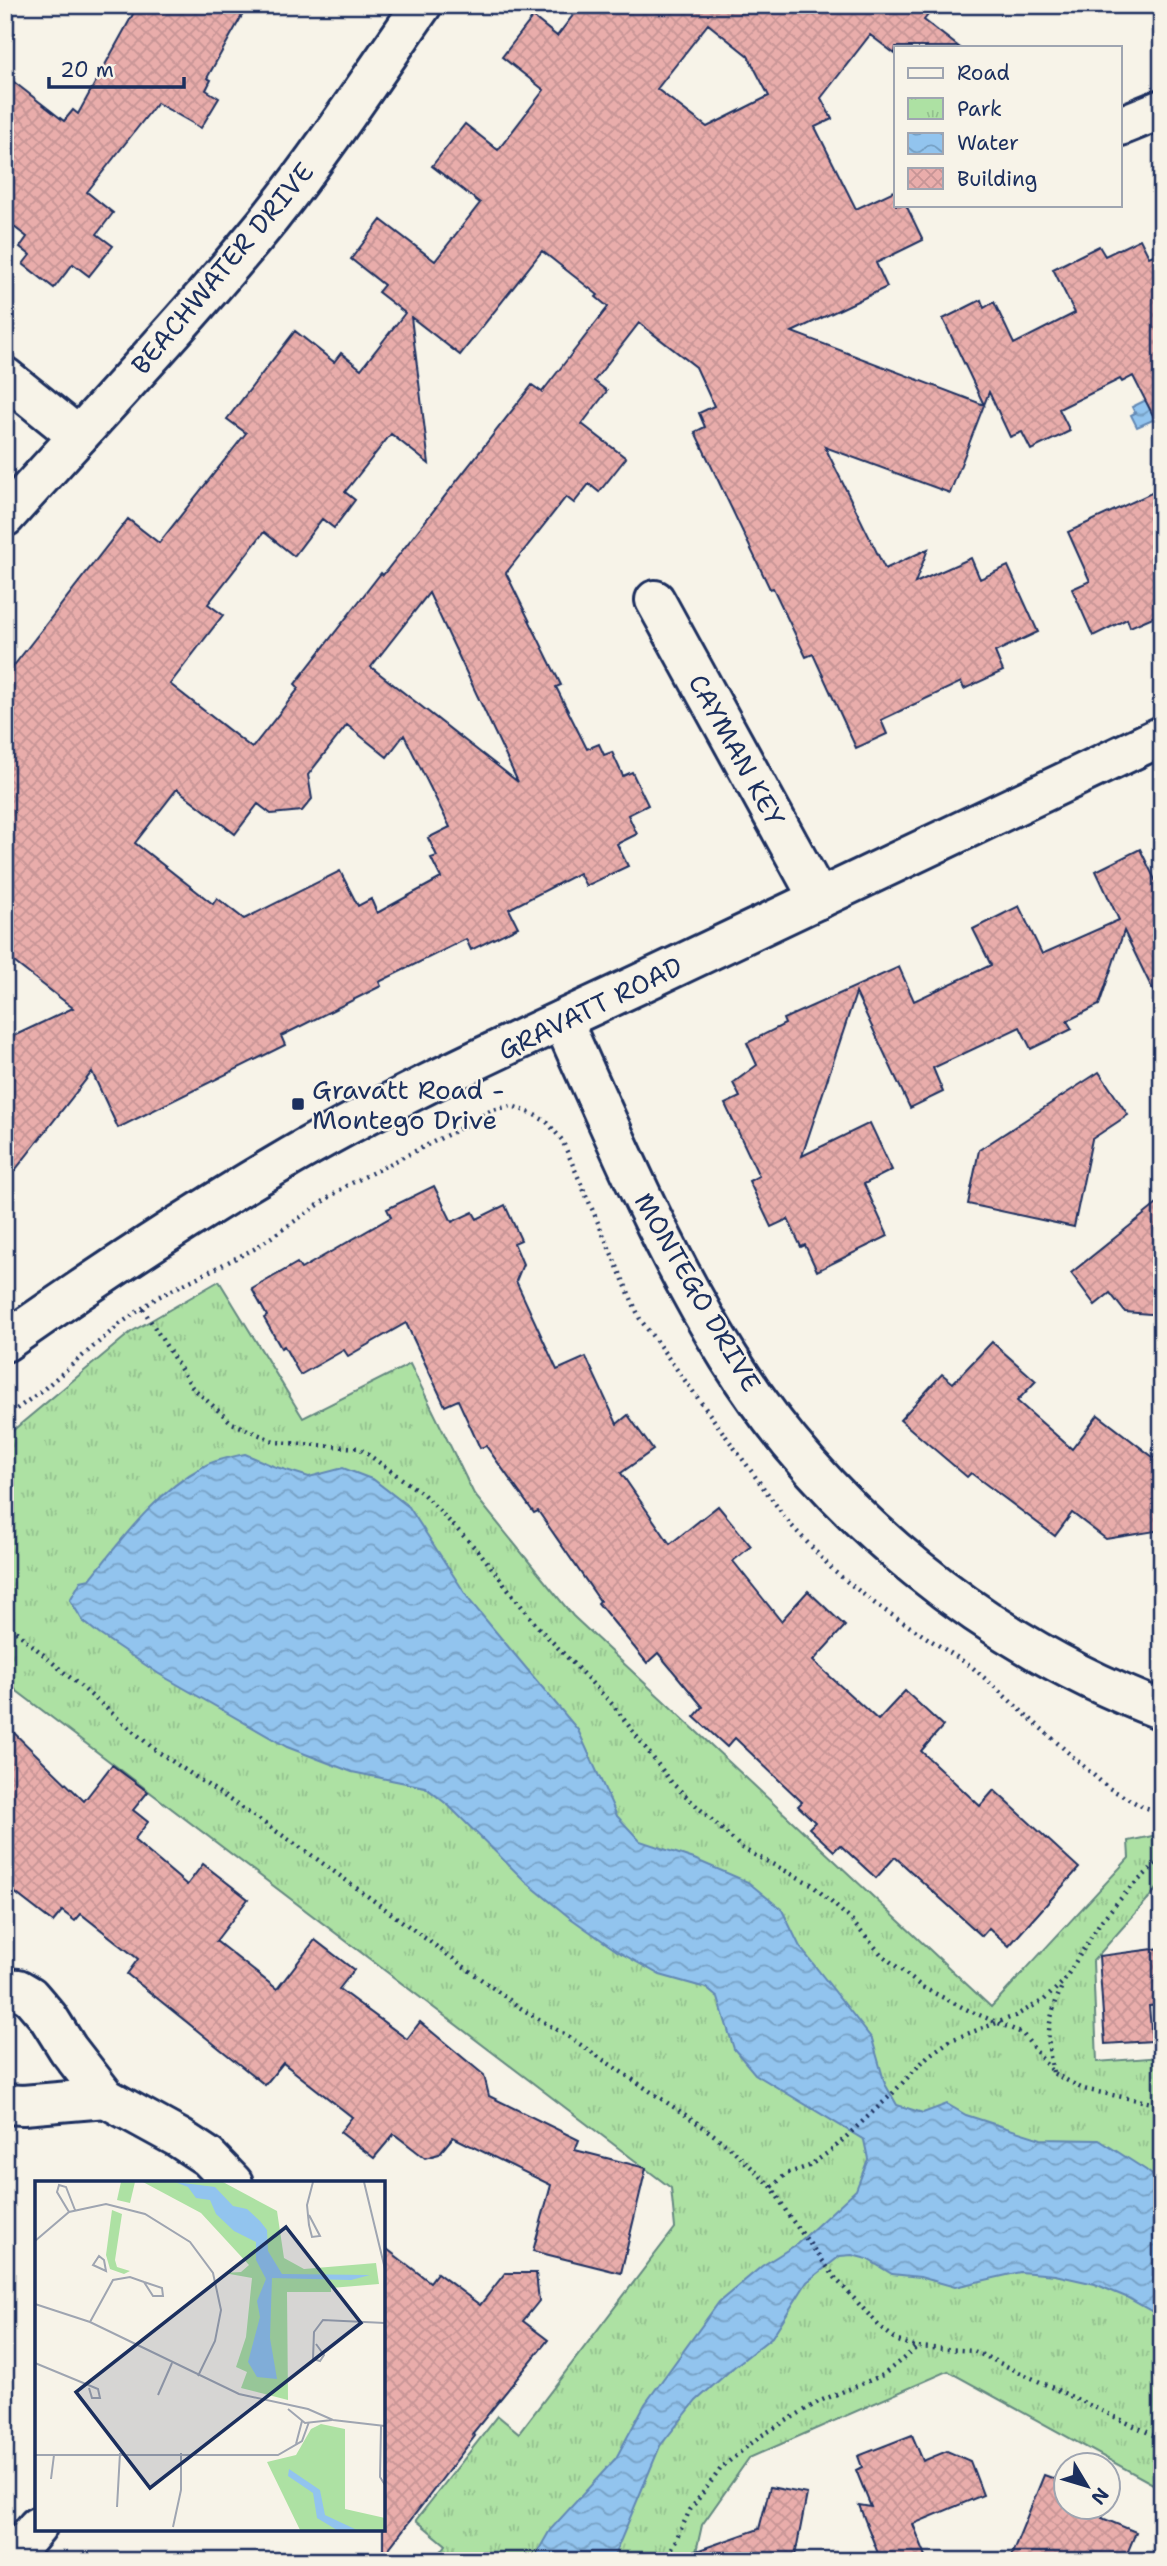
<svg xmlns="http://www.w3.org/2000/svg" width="1167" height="2566" font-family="'Shantell Sans',sans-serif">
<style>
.park{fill:url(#park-tufts);stroke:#648880;stroke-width:2}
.water{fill:url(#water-waves);stroke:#6288b4;stroke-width:2}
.building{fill:url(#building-cross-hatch);stroke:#1b2f5e;stroke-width:2;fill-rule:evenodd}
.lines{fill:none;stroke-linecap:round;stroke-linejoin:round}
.street-casing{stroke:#1b2f5e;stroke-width:44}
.secondary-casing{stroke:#1b2f5e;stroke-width:44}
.path{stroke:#1b2f5e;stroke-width:4.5;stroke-dasharray:2 5;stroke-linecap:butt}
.street{stroke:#f7f3e8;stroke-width:38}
.secondary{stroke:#f7f3e8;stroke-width:38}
.poi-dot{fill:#1b2f5e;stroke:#f7f3e8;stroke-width:2.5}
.labels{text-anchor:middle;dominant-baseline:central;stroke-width:5;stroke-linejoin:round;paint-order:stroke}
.street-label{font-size:26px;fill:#1b2f5e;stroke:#f7f3e8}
.poi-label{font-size:26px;fill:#1b2f5e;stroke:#f7f3e8;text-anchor:start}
.inset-road{fill:none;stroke:#9fa5b1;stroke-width:2}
.view{fill:#1b2f5e;fill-opacity:0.15;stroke:#1b2f5e;stroke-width:3.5}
.inset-edge{fill:none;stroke:#1b2f5e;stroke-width:3.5}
</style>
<defs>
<pattern id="park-tufts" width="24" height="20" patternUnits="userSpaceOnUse" patternTransform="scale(1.75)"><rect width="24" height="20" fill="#ade1a3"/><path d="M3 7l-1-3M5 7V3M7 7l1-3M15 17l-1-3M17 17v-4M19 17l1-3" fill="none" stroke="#94c18f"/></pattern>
<pattern id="water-waves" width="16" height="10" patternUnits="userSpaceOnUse" patternTransform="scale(1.75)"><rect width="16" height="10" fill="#92c4ee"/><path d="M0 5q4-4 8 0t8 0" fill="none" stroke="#76a0c4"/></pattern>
<pattern id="building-cross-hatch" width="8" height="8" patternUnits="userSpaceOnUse" patternTransform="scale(1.75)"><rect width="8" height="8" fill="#e9adab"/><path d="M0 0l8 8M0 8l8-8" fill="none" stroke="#c79596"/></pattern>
</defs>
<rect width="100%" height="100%" fill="#f7f3e8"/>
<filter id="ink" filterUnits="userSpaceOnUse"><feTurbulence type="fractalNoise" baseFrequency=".0143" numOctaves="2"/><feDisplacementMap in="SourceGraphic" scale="14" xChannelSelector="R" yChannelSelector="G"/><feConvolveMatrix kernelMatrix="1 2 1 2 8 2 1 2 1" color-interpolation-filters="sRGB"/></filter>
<g filter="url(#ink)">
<path class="park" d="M219,1281l84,137 107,-54 64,130 99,122 418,391 138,-149 -1,-17 34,-7v49l-69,78 4,101 65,-5v432l-214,-118 -199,87 -47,67 -8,36h-260l12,-16 -30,-25 82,-104 21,17 156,-205 -4,-40 -666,-506v-245l126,-105z"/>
<g class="water">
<path d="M1162,392v24l-25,11 -6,-12 4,-2 -3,-6z"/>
<path d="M245,1454l28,12 36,11 34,-9 31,12 35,27 61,94 108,129 39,86 23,25 54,18 54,23 34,28 18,37 72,92 13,45 12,21 26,8 24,-9 19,11 75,24 58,1 47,30 16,13v134l-36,-20 -31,-13 -40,-9 -35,-3 -65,15 -35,-10 -28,-3 -25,-15 -15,-4 -12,1 -33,26 -35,55 -38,30 -38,34 -36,45 -48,115h-76l2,-10 12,-21 66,-72 29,-54 74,-102 43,-36 35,-22 59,-54 12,-31 -4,-19 -109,-66 -21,-25 -16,-51 -12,-10 -46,-13 -43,-24 -48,-34 -43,-35 -77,-76 -24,-19 -73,-15 -65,-25 -128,-73 -60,-40 -16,-13 -13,-21 11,-19 9,-2c33,-41 66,-87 114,-113 12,-7 28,-9 41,-12z"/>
</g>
<g class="building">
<path d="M138,5h110l-41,73 4,2 -5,10 13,8 -18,30 -44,-25 -70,89 26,21 -16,21 16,12 -24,30 -16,-12 -19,24 -31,-24 7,-9 -10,-8 7,-10 -22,-17v-145l59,46 9,-11 5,4z"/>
<path d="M581,5h355l-12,15 35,27h-63l-1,7 -25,-19 -49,63 11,21 -17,8 41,82 40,-19v15h10l17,35 -47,23 11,24 -95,45 192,73 -41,-86 38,-19 3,8 10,-6 20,42 61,-31 -22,-44 46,-23 6,10 35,-17 9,18 13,-6v182l-29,-57 -11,6 -2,-3 -61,30 11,22 -39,19 -9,-18 -12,5 -21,-45 -39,101 -125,-46 60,122 43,-20 -13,34 56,-25 9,21 28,-13 30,66 -43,20 8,19 -39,18 -3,-7 -80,38 6,14 -31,14 -43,-94 -7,3 -33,-69 -3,1 -75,-157 10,-5 -6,-14 15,-7 -18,-39 -57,-44 -45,58 13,10 -25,33 44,34 -27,34 -10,-8 -15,19 -8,-6 -60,76 55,112 -5,2 31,62 12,-5 5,11 8,-3 11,24 9,-4 16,33 -20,10 9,19 -20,10 11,22 -42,20 -7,-13 -70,36 9,18 -47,23 -5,-11 -87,43 2,4 -100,50 4,9 -167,83 -26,-56 -87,111v-143l68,-32 -68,-53v-278l123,-158 31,24 87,-110 -19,-14 68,-88 39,31 7,-9 20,16 44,-56 -27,-21 6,-7 -33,-26 30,-39 54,41 45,-58 -48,-37 33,-42 33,26 46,-60 -42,-33 31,-40 24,19zM708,24l40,32 21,40 -62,31 -50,-38zM542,251l56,44 -2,2 12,10 -66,85 -10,-7 -149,190 -2,-2 -86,111 4,4 -47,60 -82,-64 53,-69 -15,-11 56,-72 30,24 28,-37 12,9 21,-28 -10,-8 46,-58 38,30 -18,-147 49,38zM429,593l89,189 -147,-115zM347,725l40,32 17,-22 46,92 -22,11 9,18 -6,2 10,20 -64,35 -6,-14 -13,7 -18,-35 -96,48 -27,-21 -4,6 -78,-61 42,-54 58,45 23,-30 13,10 31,-3 10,-12 -4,-24z"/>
<path d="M1162,488v125l-32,14 -3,-8 -34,17 -21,-47 18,-8 -22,-49z"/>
<path d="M1140,849l22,45v115l-38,-78 -25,74 -32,16 5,8 -41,20 -11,-22 -87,41 10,24 -33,16 -54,-115 -54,163 68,-33 22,47 -28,14 24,52 -71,35 -12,-26 -4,2 -13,-28 -17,8 -22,-46 10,-5 -34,-72 15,-7 -7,-14 24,-18 -10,-22 38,-19 -2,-5 116,-52 15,34 77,-36 -18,-36 46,-23 23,48 77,-34 -23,-49z"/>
<path d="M1099,1072l29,43 -36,24 -18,88 -106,-23 11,-54z"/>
<path d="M434,1186l18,36 21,-10 4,7 28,-14 16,35 -7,3 9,21 -7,17 41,89 29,-13 31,67 11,-9 25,35 -32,23 49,71 48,-38 33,40 -18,15 48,60 27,-30 37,35 -32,35 65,59 27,-29 38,35 -22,25 59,55 14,-16 85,78 -70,78 -20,-18 -7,8 -87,-79 -19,21 -36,-33 -6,6 -25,-23 6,-6 -17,-16 4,-4 -67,-64 -8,9 -33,-30 9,-10 -45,-54 -11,10 -49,-60 2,-2 -62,-90 -4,2 -48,-67 -6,2 -22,-48 -13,6 -39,-83 -58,33 -4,-6 -44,25 -16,-29 -3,2 -17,-30 3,-2 -15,-27 45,-26 4,6 90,-52 -4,-8z"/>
<path d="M1162,1200v115l-37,-3 -15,-19 -15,12 -24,-32z"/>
<path d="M992,1342l44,39 -19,20 55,48 26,-34 64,49v66l-56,9 -34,-26 -17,23 -84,-63 -4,4 -67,-57 42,-46 11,9z"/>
<path d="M5,1724l79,77 28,-36 36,27 -15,18 15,12 -14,18 53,45 16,-21 45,35 -32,42 61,48 38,-49 39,30 -15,19 68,50 13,-17 64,53 5,21 90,44 -4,10 71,18 -25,105 -88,-22 18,-66 -98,-48 -14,17 -14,4 -31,-24 -20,24 -34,-26 12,-15 -69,-54 -18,22 -138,-111 11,-15 -57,-45 -6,7 -13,-10 -9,11 -48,-37z"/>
<path d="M1162,1948v57l-13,1 3,35 -47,3 -6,-88z"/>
<path d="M383,2246l47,36 7,-9 43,32 25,-32h31l3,28 -16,20 25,19 -76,94 3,2 -92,120z"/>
<path d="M912,2435l11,26 24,-10 23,10 13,34 -70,29 15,37h-47l-22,-56 12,2 -15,-37 6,-3 -4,-11z"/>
<path d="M1044,2475l22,8v24h41l-5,11 34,14 -12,29h-115z"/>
<path d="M770,2487l37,7 -13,67h-111l-1,-5 77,-27z"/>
</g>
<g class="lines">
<g class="street-casing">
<g id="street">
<path d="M1120,126l42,-17"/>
<path d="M5,377l73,59"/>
<path d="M5,517c89,-99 181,-196 265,-299 54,-68 102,-141 152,-213"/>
<path d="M655,600l164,299"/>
<path d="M562,1020c52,115 100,231 167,338 98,157 259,287 433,352"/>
<path d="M5,1988l13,1 12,7 18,21 20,32 38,49 73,40 29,19 25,26"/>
<path d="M5,2104l18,1 83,-7"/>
<path d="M9,2561l28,-34"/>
</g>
</g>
<g class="secondary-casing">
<path id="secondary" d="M5,1342c88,-62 177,-121 270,-176 116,-69 242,-125 364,-182 174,-83 349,-165 523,-248"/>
</g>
<g class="path">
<path d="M143,1309l49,78 40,36 44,19 83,6 64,46 58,60 56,72 76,79 59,78 71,66 68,35 38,34 32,36 41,33 48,24 52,22 31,40 30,16 79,16"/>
<path d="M5,1417l34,-24 81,-69 38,-27 96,-48 92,-63 111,-56 35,-20 20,-4 19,7 16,9 15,18 78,179 150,205 45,48 43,34 94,61 135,120 36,20 19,5"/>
<path d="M5,1622l149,127 156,105 209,153 53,32 130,87 30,23 40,38 17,29 48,64 43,47 18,14 19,6 57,4 188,88"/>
<path d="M1053,2072c-8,-36 -5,-52 9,-86"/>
<path d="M772,2187l14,-13 23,-8 24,-17 58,-54 37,-39 23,-16 64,-24 29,-16 19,-18 38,-61 30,-34 31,-28"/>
<path d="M666,2561l24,-51 32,-43 37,-30 61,-36 63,-26 33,-27"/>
</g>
<use href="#street" class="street"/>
<use href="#secondary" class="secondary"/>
</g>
</g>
<rect class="poi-dot" x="291" y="1097" width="14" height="14" rx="3.5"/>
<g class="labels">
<g class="street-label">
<text transform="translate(222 268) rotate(-50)">BEACHWATER DRIVE</text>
<text transform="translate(737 750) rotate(61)">CAYMAN KEY</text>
<text transform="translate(590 1008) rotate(-26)">GRAVATT ROAD</text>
<text transform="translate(698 1292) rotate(60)">MONTEGO DRIVE</text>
</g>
<g class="poi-label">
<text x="312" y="1089">Gravatt Road -<tspan x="312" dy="30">Montego Drive</tspan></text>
</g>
</g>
<g transform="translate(35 2181)">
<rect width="350" height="350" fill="#f7f3e8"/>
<path d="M108,1h80l54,29 7,47 20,11 72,-6 3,21 -48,4v4h-44l1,108 -47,-12 6,-16 -11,-5 10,-30 6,-59 -28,-5 17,-1 8,-7 -48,-52zM77,29l10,4 -7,46 2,7 13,4 -6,3 -14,-5 -4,-14zM286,243l24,5v80l40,9v12h-85l-33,-68 29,-7 15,-26z" fill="#ade1a3"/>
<path d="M86,1h14l-5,21 -13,-3z" fill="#ade1a3"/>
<path d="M140,1l40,5 18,19 14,3 13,12 7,9 1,21 14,23 88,1 -19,5 -79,-2 -2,60 7,41 -20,-2 -9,-15 12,-45 -3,-16 9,-22 -10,-19v-18l-22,-11 -18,-17 -6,-14 -14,-2 -8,-11zM254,288l31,21 5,25 32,15h-20l-20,-12 -4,-25 -25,-17z" fill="#92c4ee"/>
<path class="inset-road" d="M329,1l21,87M34,31l-12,-20 2,-7 7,2 9,23M274,34l11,21 -8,1 -3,-12 -2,-20 6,-23M0,60l34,-29 37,-8 39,10 45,28 23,31 8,37 -6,31 -17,35M64,75l5,4 2,11 -13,-6zM109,101l18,6 1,8h-10zM0,123l55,18 149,72 69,15 25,11 52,6M55,141l23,-42 17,-3 14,5M281,163l8,11 -4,6 -7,-2 1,-27 9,-12 62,3M0,182l63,26 2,9h-8l-3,-10M123,214l14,-32M253,228l17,14 27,-3M346,245l-1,51 5,8M261,263l6,-23M0,274h243l24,-14 7,-19M16,298l3,-24M82,326l3,-54M138,346l8,-37v-37"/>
<path class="view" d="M251,46l75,96 -211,165 -74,-96z"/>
<rect width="350" height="350" class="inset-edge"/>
</g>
<rect width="1167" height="2566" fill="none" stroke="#f7f3e8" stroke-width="28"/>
<rect x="14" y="14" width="1139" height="2538" fill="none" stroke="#1b2f5e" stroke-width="2.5" filter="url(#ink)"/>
<rect x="894" y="46" width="228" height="161" fill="#f7f3e8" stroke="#9fa5b1" stroke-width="2"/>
<rect x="908" y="68" width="35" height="10" fill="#f7f3e8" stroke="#9fa5b1" stroke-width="2"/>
<text x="957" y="80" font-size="21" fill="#1b2f5e">Road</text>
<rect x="908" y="98" width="35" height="21" fill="url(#park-tufts)" stroke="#9fa5b1" stroke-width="2"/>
<text x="957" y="116" font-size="21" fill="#1b2f5e">Park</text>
<rect x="908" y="133" width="35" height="21" fill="url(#water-waves)" stroke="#9fa5b1" stroke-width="2"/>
<text x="957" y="150" font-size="21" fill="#1b2f5e">Water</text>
<rect x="908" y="168" width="35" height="21" fill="url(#building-cross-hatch)" stroke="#9fa5b1" stroke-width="2"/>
<text x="957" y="186" font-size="21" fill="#1b2f5e">Building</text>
<g transform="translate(1087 2486) rotate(128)"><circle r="33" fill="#f7f3e8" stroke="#9fa5b1" stroke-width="2"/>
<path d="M0-5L12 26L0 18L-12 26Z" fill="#1b2f5e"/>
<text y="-10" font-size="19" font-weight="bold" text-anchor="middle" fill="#1b2f5e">N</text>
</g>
<path d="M49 77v10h135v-10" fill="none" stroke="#1b2f5e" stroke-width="3.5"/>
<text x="60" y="77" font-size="21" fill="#1b2f5e" stroke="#f7f3e8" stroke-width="5" paint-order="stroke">20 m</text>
</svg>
